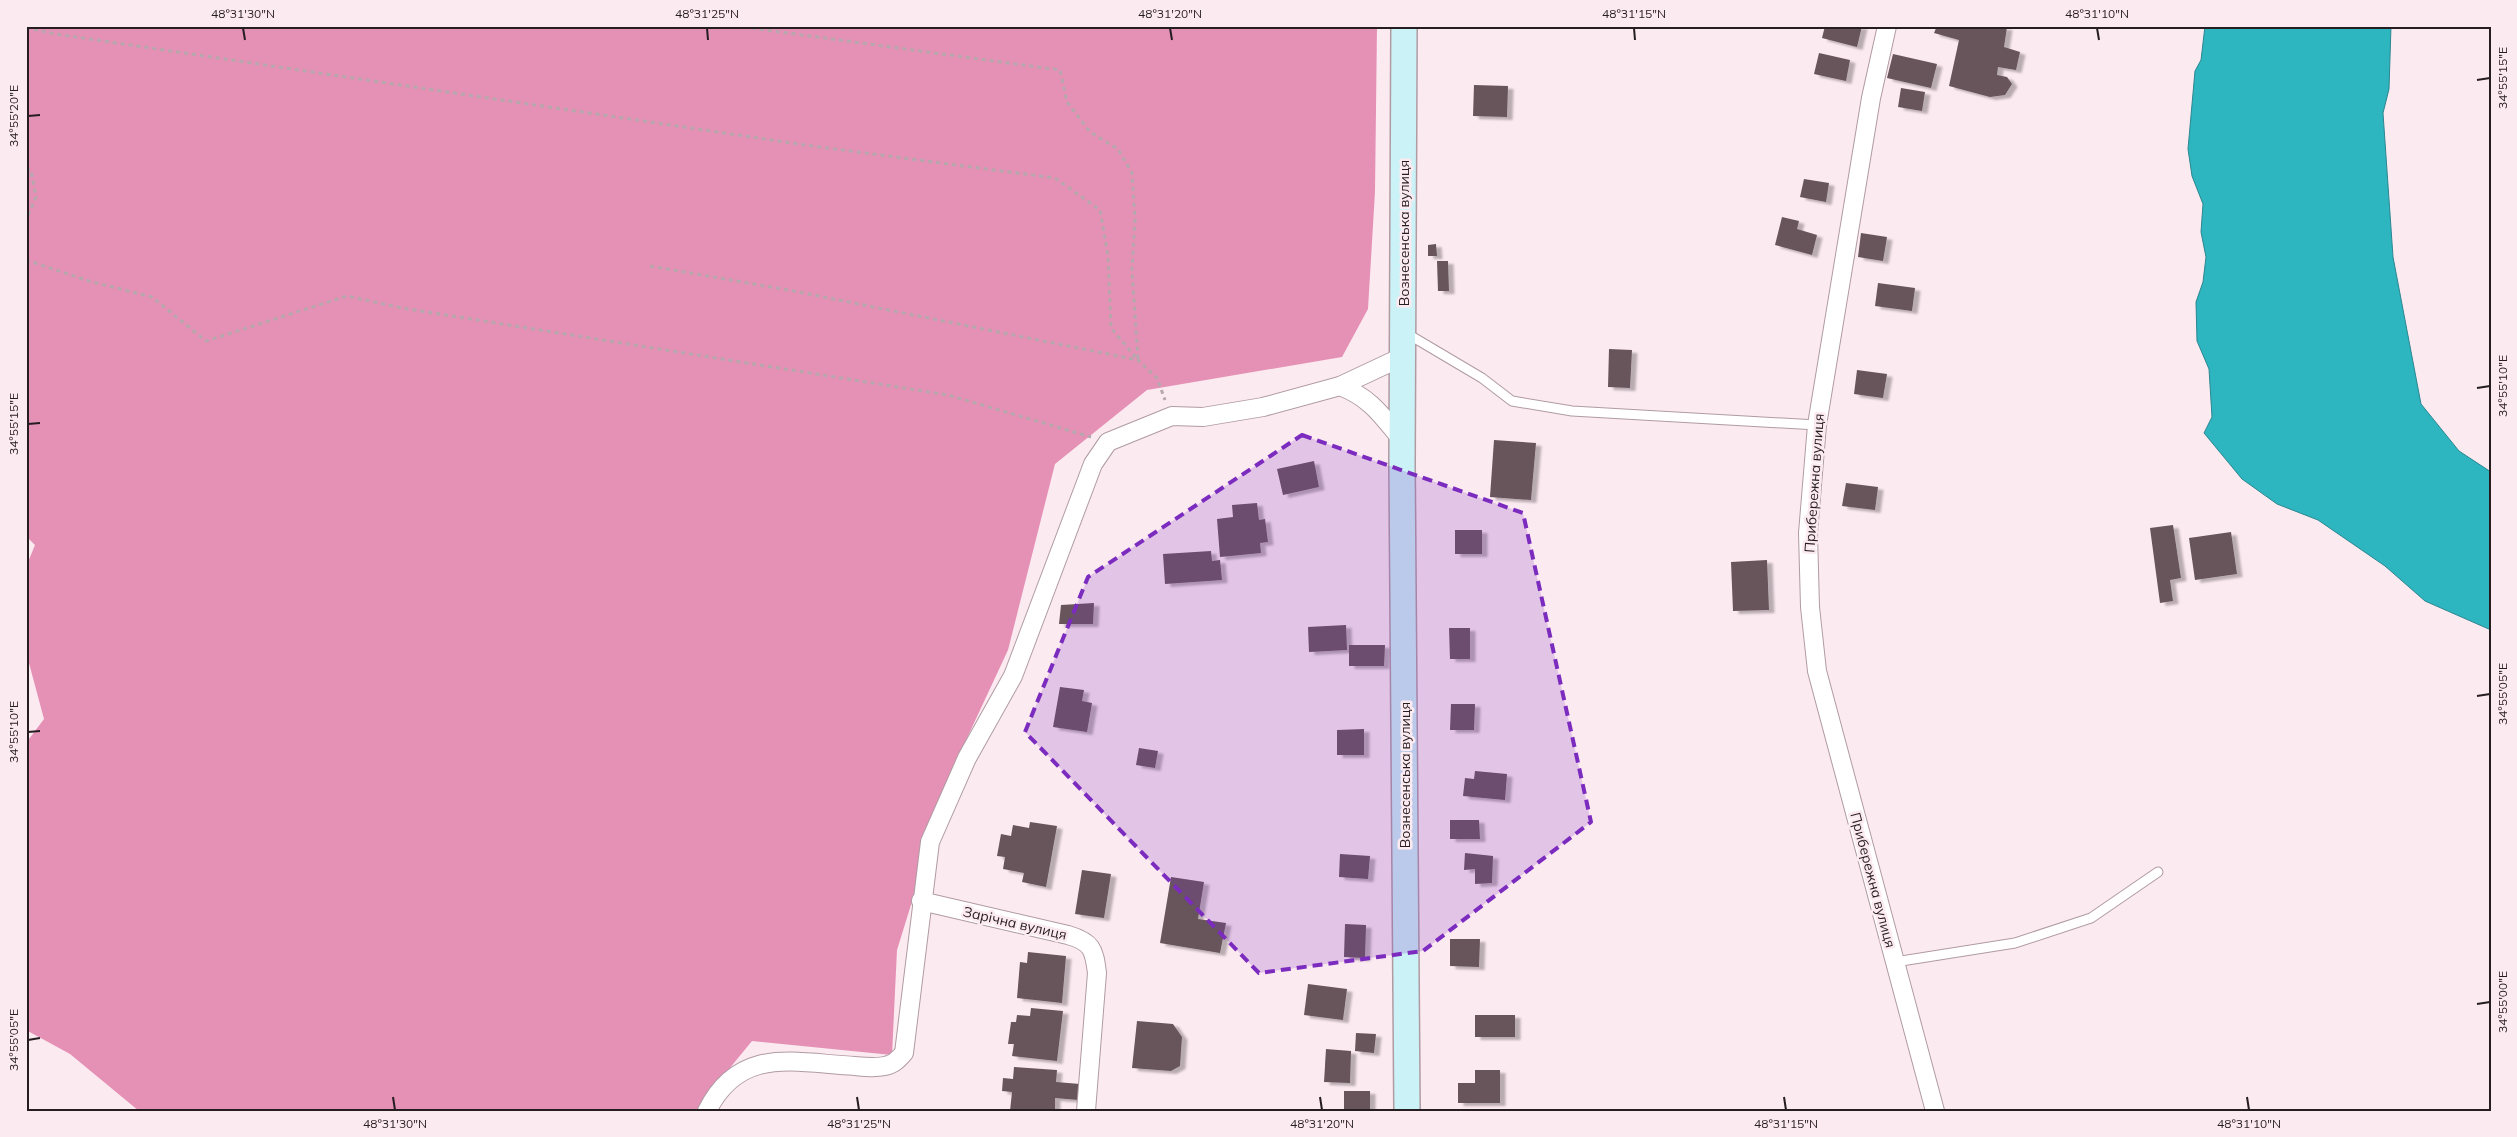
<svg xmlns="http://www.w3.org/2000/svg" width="2517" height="1137" font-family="Mulish,sans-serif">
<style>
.forest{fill:#e591b6}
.water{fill:#2db5c0;stroke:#2b8790}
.building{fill:#67545c;filter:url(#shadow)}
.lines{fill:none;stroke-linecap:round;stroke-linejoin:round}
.service-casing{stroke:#b09ba3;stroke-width:11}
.minor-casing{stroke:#b09ba3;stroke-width:20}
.secondary-casing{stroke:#b09ba3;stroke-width:28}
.path{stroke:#b6a7ad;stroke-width:3;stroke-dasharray:4 4;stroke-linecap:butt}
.service{stroke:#fff;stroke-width:9}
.minor{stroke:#fff;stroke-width:18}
.secondary{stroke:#cbf2f6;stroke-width:25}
.marked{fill:#7b2cbf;fill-opacity:0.2;stroke:#7b2cbf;stroke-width:4;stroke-dasharray:10 6;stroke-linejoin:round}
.ticks{fill:none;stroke:#251d20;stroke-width:2}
.labels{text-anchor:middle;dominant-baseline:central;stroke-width:5;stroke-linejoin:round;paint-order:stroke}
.street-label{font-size:14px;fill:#251d20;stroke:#fceaf1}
.neatline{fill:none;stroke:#251d20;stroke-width:2}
.ticks-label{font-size:12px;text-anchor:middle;fill:#251d20}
</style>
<defs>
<filter id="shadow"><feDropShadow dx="5.5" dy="3" stdDeviation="1" flood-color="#0004"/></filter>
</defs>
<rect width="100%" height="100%" fill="#fceaf1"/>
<path class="forest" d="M26,26h1351l-2,166 -7,117 -26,48 -195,33 -92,74 -47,186 -54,116 -57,184 -5,105 -140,-14 -32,39 -12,31h-569l-69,-57 -44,-24v-287l18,-24 -18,-67v-85l9,-22 -9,-9z"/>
<path class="water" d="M2205,26h186l-2,63 -6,24 10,144 28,147 38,47 32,21v158l-66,-29 -40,-35 -67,-46 -41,-16 -35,-25 -38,-46 8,-16 -3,-48 -12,-28 -1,-39 7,-20 3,-25 -5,-25 2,-28 -11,-28 -4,-27 7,-78 6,-11z"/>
<g class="building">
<path d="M1825,26h37l-5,21 -35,-9z"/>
<path d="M1937,26l70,1 -3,20 16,5 -4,18 -18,-3 -1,8 10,2 5,7 -7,11 -15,2 -41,-11 10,-46 -25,-7z"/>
<path d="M1819,53l31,7 -4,21 -32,-7z"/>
<path d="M1893,54l44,10 -6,24 -44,-10z"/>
<path d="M1474,85l34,1 -1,31 -34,-1z"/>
<path d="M1901,88l24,4 -3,19 -24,-4z"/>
<path d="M1804,179l25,4 -3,19 -26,-5z"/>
<path d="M1782,217l17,4 -2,8 20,6 -5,20 -37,-10z"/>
<path d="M1861,233l26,4 -4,24 -25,-4z"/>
<path d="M1436,244l1,12h-9v-11z"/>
<path d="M1437,261h11l1,30h-11z"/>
<path d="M1878,283l37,5 -3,23 -37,-5z"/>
<path d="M1609,349l23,1 -2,38 -22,-1z"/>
<path d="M1857,370l30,4 -4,24 -29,-4z"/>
<path d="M1494,440l42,3 -5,57 -41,-3z"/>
<path d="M1314,461l5,26 -36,8 -6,-26z"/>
<path d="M1846,483l32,4 -3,23 -33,-4z"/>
<path d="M1257,503l2,17 6,-1 3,23 -8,1 1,10 -41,4 -3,-38 16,-2 -1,-12z"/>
<path d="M2173,525l8,53 -11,2 3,21 -13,2 -10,-75z"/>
<rect x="1455" y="530" width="27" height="24"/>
<path d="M2231,532l6,42 -42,6 -6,-42z"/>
<path d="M1211,551l1,10 8,-1 2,20 -57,4 -2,-30z"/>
<path d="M1767,560l2,50 -36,1 -2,-49z"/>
<path d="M1094,603l-1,21h-34l2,-19z"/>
<path d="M1346,625l1,25 -38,2 -1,-25z"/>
<path d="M1449,628h21v31h-20z"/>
<path d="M1349,645h36l-1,21h-35z"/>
<path d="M1060,687l24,3 -2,11 10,2 -5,29 -34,-5z"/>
<path d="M1451,704h24l-1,26h-24z"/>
<path d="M1364,729v26h-27v-25z"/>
<path d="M1139,748l19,3 -3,17 -19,-3z"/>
<path d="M1475,771l32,3 -2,26 -42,-4 2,-18 9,1z"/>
<path d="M1450,820h29l1,19h-30z"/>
<path d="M1030,822l27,4 -11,61 -24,-5 2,-9 -21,-4 2,-12 -8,-1 4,-22 10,2 2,-11 16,3z"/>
<path d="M1465,853l28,3 -1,27 -17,1v-15l-11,1z"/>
<path d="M1340,854l30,2 -2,23 -29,-2z"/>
<path d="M1082,870l29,4 -7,44 -29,-4z"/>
<path d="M1171,877l33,5 -6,37 28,4 -6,30 -60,-10z"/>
<path d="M1345,924l21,1 -1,33 -21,-1z"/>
<path d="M1450,939h30l-1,28 -29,-1z"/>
<path d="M1028,952l38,4 -4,47 -45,-5 3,-36 7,1z"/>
<path d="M1308,984l39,5 -4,31 -39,-5z"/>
<path d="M1031,1008l32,3 -6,50 -45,-5 2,-12h-6l3,-22h5l1,-7 13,1z"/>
<rect x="1475" y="1015" width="40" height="22"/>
<path d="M1137,1021l36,3 9,13 -2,29 -9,5 -39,-3z"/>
<path d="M1356,1033l20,1 -2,19 -19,-2z"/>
<path d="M1326,1049l25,2 -1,32 -26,-1z"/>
<path d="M1014,1067l43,3 -1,12 24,2 -1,16 -24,-2v13h-45l2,-19 -10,-1 1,-13 10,1z"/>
<path d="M1475,1070h25v33h-42v-20h17z"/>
<rect x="1344" y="1091" width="26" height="20"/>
</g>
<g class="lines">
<g class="service-casing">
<g id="service">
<path d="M1406,333l76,45 30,23 60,10 245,14"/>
<path d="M1895,962l120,-19 76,-25 67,-46"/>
</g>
</g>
<g class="minor-casing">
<g id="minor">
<path d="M1887,26l-16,72 -54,327 -9,108 2,74 7,64 118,440"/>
<path d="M1340,386c31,12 42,30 62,54"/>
<path d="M921,901l147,34c24,7 26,14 29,38l-11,138"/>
<path d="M707,1111c33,-66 88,-48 148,-45 11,1 28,3 38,-3 4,-2 8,-7 11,-10l26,-211 37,-84 46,-82 80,-212 15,-22 64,-26 31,1 60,-10 77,-21 64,-30"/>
</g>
</g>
<g class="secondary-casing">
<path id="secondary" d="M1404,26l-2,438 5,647"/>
</g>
<g class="path">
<path d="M736,26l324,44 7,32 23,30 28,17 14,24 3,47 -3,50 6,89"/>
<path d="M26,28l30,6 756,112 243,32 45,32 8,46 3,72 27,32"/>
<path d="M26,170h5l5,27 -10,23"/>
<path d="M26,260l63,21 63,16 54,44 141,-45 55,12 546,87 143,42"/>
<path d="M650,266l144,25 344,69 19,18 8,22"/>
</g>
<use href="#service" class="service"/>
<use href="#minor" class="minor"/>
<use href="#secondary" class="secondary"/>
</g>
<path class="marked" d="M1302,435l221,78 68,309 -168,129 -164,22 -234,-241 63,-155z"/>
<path class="ticks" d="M243,28l2,12M707,28l1,12M1170,28l2,12M1634,28l1,12M2097,28l2,12M2477,80l13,-2M28,116l12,-1M2477,388l13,-2M28,424l12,-1M2477,696l13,-2M28,732l12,-1M2477,1004l13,-2M28,1040l12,-2M393,1097l2,13M857,1097l2,13M1320,1097l2,13M1784,1097l2,13M2247,1097l2,13"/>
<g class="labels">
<g class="street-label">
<text transform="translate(1404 233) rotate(-90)">Вознесенська вулиця</text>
<text transform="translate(1814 483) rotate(-86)">Прибережна вулиця</text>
<text transform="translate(1405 775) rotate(-90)">Вознесенська вулиця</text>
<text transform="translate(1873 880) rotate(75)">Прибережна вулиця</text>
<text transform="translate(1015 923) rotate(13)">Зарічна вулиця</text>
</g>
</g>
<rect width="2517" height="1137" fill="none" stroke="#fceaf1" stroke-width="55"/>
<rect x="28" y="28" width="2462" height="1082" class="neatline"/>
<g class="ticks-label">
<text x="243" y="18">48°31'30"N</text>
<text x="707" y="18">48°31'25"N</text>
<text x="1170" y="18">48°31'20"N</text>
<text x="1634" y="18">48°31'15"N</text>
<text x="2097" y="18">48°31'10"N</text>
<text transform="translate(2503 78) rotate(-90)" y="4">34°55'15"E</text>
<text transform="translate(14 116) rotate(-90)" y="4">34°55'20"E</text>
<text transform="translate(2503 386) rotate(-90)" y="4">34°55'10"E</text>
<text transform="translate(14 424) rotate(-90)" y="4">34°55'15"E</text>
<text transform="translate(2503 694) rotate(-90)" y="4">34°55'05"E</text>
<text transform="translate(14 732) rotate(-90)" y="4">34°55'10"E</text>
<text transform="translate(2503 1002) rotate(-90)" y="4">34°55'00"E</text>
<text transform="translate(14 1040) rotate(-90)" y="4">34°55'05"E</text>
<text x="395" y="1128">48°31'30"N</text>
<text x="859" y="1128">48°31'25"N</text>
<text x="1322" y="1128">48°31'20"N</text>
<text x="1786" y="1128">48°31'15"N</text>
<text x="2249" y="1128">48°31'10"N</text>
</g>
</svg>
